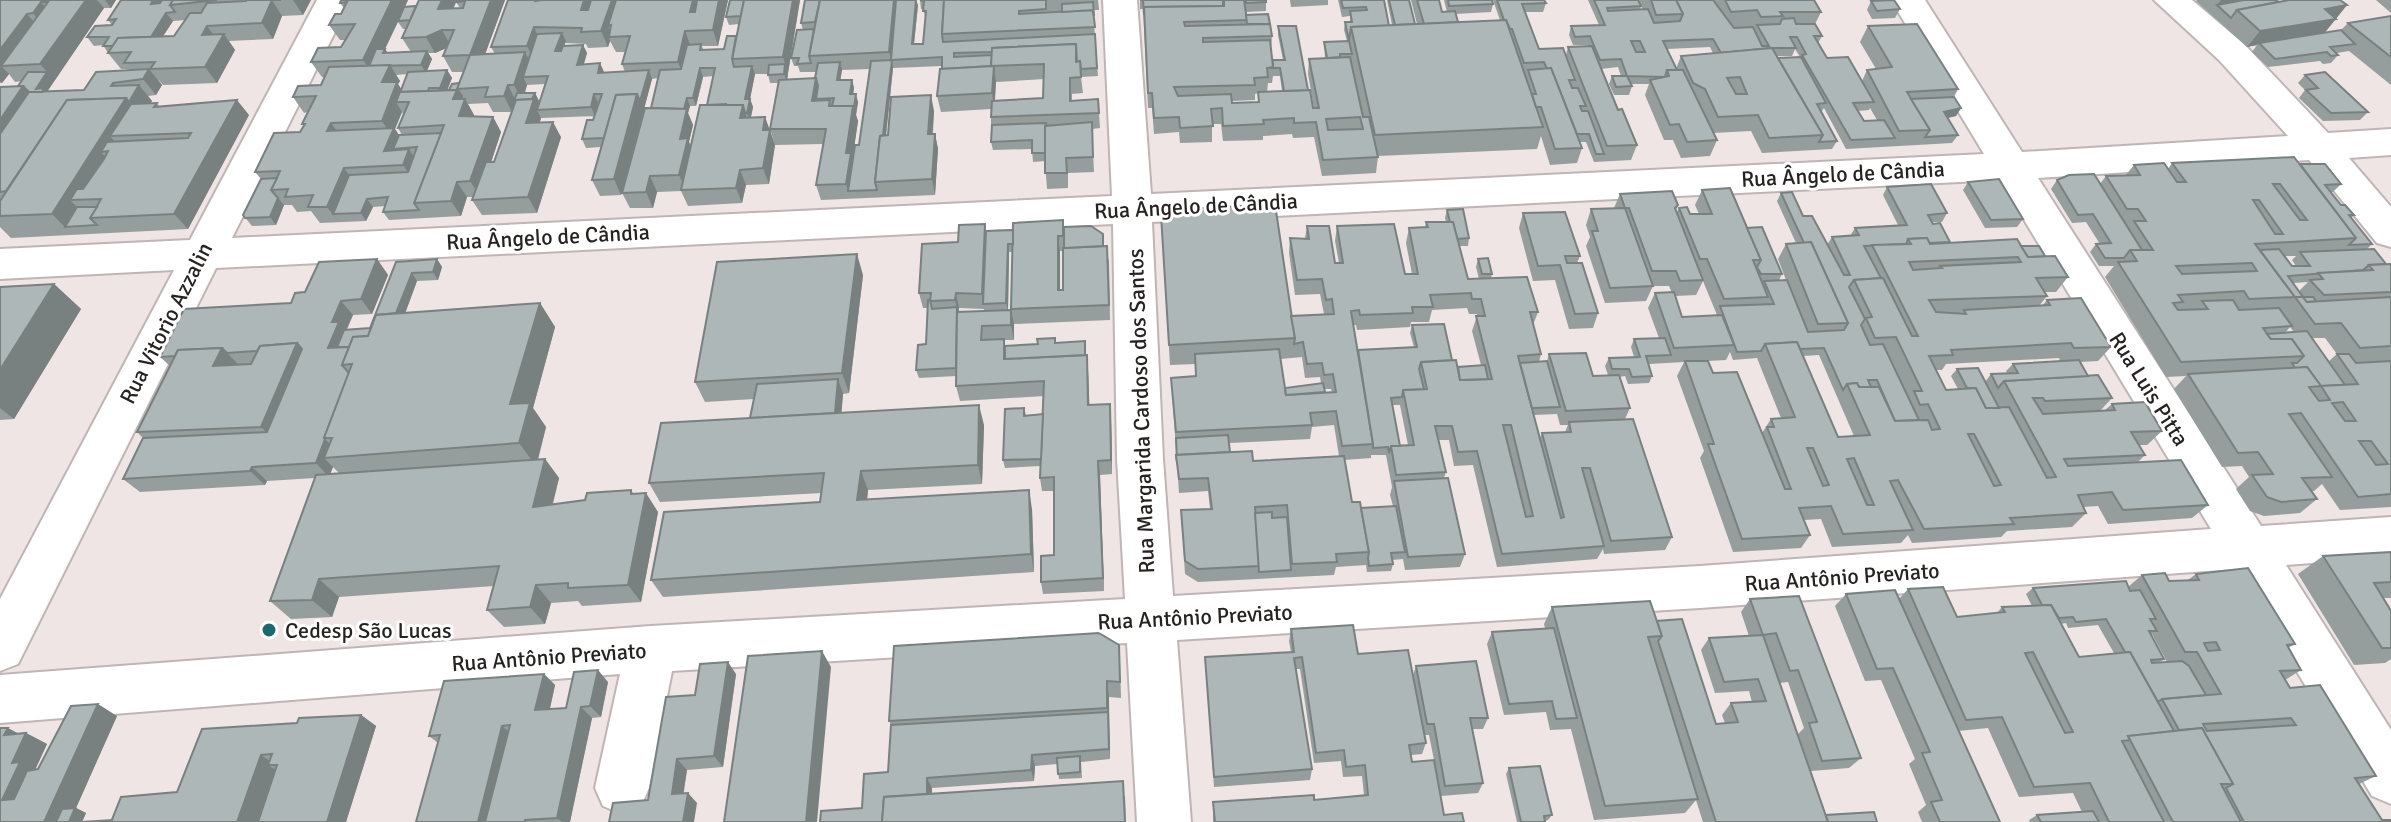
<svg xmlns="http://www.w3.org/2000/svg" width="2391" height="822" font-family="Signika,sans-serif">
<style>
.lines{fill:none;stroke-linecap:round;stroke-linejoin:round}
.minor-casing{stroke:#beb5b4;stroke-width:4}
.minor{fill:#fff;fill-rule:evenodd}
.wall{fill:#959d9d;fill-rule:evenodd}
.shaded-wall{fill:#798080}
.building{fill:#adb7b7;stroke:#798080;stroke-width:2;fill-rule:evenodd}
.poi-dot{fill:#1c696e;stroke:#fff;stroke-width:3}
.labels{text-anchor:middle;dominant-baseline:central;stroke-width:6;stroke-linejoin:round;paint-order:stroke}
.street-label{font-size:22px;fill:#252221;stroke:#fff}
.poi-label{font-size:22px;fill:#252221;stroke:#fff;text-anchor:start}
</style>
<rect width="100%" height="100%" fill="#efe5e4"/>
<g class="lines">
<g class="minor-casing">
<path id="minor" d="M317,0h34l-119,238 880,-42 -9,-196h34l14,194 833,-40 -93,-154h34l97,152 266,-16 -69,-76 -65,-60h38l52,44 84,89 63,-4v26l-42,3 42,49v40l-14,-4 -68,-83 -271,18 223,348 130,-9v40l-105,8 105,165v74l-19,-8 -137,-227 -535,39 -523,32 14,182h-54l-10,-179 -455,28 -23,117 -8,18 -19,8 -19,-8 -8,-18 25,-114 -620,49v-48l651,-49 474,-27 -8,-140 -4,-235 -897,44 -198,396 -18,7v-72l174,-329 -174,9v-30l190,-9zM2000,180l211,349 -511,37 -527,30 -10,-137 -11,-237z"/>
</g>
<use href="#minor" class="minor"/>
</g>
<g class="wall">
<path d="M0,0h116l-5,8h-7l-57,83 37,-1 46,-20 -2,-1h-7l-13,-16 -5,-8 -9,1 -7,-9 25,-12 -4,-5 13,-20h190l-8,15 -21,1 -9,23 -44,2 6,9 -18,33 -54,2 -6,-7 5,7 -6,10 -8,1 4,5 -2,2h7l3,4 89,8 -61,114 -177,9 -11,-11v-140l18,-1 4,-5 -7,1 -6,-8 -7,9h-2zM185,20l-11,16h-11l10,-15z"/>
<path d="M341,0h67l-3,7 48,1h7l-4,-6 1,-2h48l-20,54h10l-4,-7 17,-47h292l-13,79 28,-1 1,-6h-16l-2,-6h-4l-3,-8 12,-28 -2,-7 117,-18 -4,39h9l3,-25 -3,-10h-2l-1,-9h178l1,10h-6l5,66 -17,1 2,16 -11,1v7l26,-2 2,29 -8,1 2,43 -26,1v15l-21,1 -2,-28 -12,1 -1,-13 -39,1 -2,-8v-33l-50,3 -4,-16 5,-30 -49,2 -7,67 48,-24 -1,23h2l3,15 -3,46 -114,5 -5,-15 7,-41 -48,1 -5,-16 9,-46h-9l-2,-9h-13l-5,25 3,8 -2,10h14l10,28 -6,39 -23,1 -4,18 -54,3 -7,-15 -24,1 -4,16h-23l-8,-15 29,-85 7,-30 -6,1 -31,116 -21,1 -8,-16 9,-33 -15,1 -4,-9 11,-19 6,-18h-1l-3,14 -54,2 -1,4 21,15 -24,76 -55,2 -10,-15 2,-3h-7l-6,19 -72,4 -6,-8 2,-6 -12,1 -7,14 -46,2 -9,-12 -14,1 -5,-7h-8l-8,20 -24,1 -9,-11 18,-36 -6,-7 45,-40 4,-6 -2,-2 5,-12 -3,1 -11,-16 28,-12 4,-8h-3l-11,-15 30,-15 4,-7h-5l-11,-15 12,-11 3,-6 -4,-5zM728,0h2l-4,17 3,8 10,-1 -3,12 -12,13h-21l-1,-3h16zM398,22l5,7h3l-4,9 9,14 -23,1 -3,-4zM610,41l6,11h9l-3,12 3,8 -21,1 -4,-10 -16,1 3,-11 -4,-8 -19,1 1,-3 21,1 2,4 20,-1zM447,48l-4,8 9,16h12l-5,11 -10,7h-2l5,-12 -5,-8 -20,1 5,-12 -4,-6h7zM870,69l-11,76 -7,14 6,-38 -2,-6 2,-13 -5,-8 1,-6 -2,-8h-12l2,-10zM408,74l-7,15 -3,-5 2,-3 -4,-6zM714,76l-7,29 -16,41 -2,-4 4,-17 -5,-12 2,-7h6l7,-29zM1044,79l-1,19 -48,3 1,-19zM545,84l-7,22 1,-5 -4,-8h-10l2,-8zM488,103l5,9h19l-18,50h-3l10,-30 -8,-15 -19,-1v-1l-6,-11zM402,112l1,2 -5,14 4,7h-3l-4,-6z"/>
<path d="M1140,0h126v11l-20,1v3l26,21 -1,13 2,11h10l-5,-25v-9l30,64 6,18 -6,-34 1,-15 16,-1 -1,-16 23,-1 -3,-11 1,-8h5v-6l-8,1 -4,-17h46l5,26 3,-1 -5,-25h22l6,24h2l-6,-24h28l3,12h5l-3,-12h48l1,4 -2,8 -36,2 3,8 42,-2 -7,-20h51l2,3 -3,9h-18l14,37 27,6 2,-8 20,-1v-1h-15l-4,-10 2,-9 28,-1 -11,-25h50l3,6 -1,4h3l-4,-10h175l7,12 -6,12 7,12 -4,7 9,15 35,23 5,-11 9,-1 -16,-27 8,-16 90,63 -4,8 7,11 -5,8 -9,2 11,17 -6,8 -106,6 -22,-41 -3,4 16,29 -5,8 -70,4 -11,-22 -38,2 4,7 -7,16 -29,2 -8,-18h-9l-19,-45 4,-11h-18l1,2 -3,9h-15l-5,-11 3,-8h9l-3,-9 -17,2 17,41 19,35 -6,15 -37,2 -8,-20h-6l2,6 -5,15 -27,2 -9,-29 -4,13 -159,7 -2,17 -54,3 -8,-39 -21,1 -1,-4 -29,2v4l-40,1 -2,-17h-9v18l-32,1 -1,-11 -25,2 -2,-26h-4l-5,-99h-3zM1710,47l3,6 -32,3 -5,13 -9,-20zM1795,49l5,8 -22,1 -1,-2h15zM1273,76h7l2,15 -15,1 1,-9h4zM1258,93v9l-26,1v-2l23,-1v-6zM1870,108l7,12 -13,1 -6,-10 11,-1z"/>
<path d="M1290,0h38v5l-37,2z"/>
<path d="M2197,0h83l-4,1 2,1h65l4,3 -23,28 17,-3 7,-7 43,-7v69l-42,-34 -12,2 1,2 -7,8 -8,1 -3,-3 -52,6 -16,-15 5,-7 -10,2 -51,-46z"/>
<path d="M2376,0h15v13z"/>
<path d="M1871,1l29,8 -5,9 -23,1 -5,-9z"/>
<path d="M2305,75l63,37 -8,8 -37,1 -24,-23 6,-8 -7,-7z"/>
<path d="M2172,163l128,1 41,20 -8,8h-3l11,13 13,10 -3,3 21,26 -5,5 19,15h5v243l-51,3 -18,-26 -8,7h-3l6,8 -17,14 -36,3 -14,-5 -14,-22 13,-12 -7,-11 -20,1 -48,-78 12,-13 -20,1 -61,-100 9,-11h-15l-9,-14 6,-8h4l-14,-22 -14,1 -21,-34 6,-9 43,4 6,-8h19l9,-11 34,4zM2285,256h11l-4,4 4,6h-4zM2308,282l-9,9 -6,-8zM2290,327l4,5 -9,1zM2312,338h13l12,16 -8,7z"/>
<path d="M1968,182l55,37 -6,8 -32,1 -22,-38z"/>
<path d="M1887,187l60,26 -5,9h-10l17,21 72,3 24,10 23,21 -12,15h-12l3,4 -8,10h3l5,-6 64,47 -13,14 -18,1 8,14 24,22 -12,13 5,-1 7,-6 50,27 -15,14h-8l6,10 -8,8 71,42 -16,13 -84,6 -10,-18 -15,1 3,6 -14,14 -65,4 -6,6 -89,6 -4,-8 -7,8 -69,4 -11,-28 -17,1 6,15 -9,13 -68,4 -33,-94 4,-7 -27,-75 7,-14 -35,2 3,12 -3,7 -21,1 -3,-8 -6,1 11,31 -5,11 47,118 -7,13 -61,4 -1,-5 -6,10 -100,8 -24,-102 -19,1 -5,-26h-10l7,32 -2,6 21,76 -5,13 -55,3 -2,-11 -11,1 1,4 -2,7 -24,1 -1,-7 -30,2 -2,8 -136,7 -13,-8 -4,-64 29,-1 -2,-18 -29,2 -8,-115 24,-2v-12l-25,1 -9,-150 130,101 33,-2 -4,-20 -25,1 -6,-42 1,-15h15l2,-12 28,37h4l-4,-22 2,-15 68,48h7l-6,-31 3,-15 16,-1 1,-5h20l-1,-4 2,-8 22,28 -1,8h-9l9,33h11l-3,-12 2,-8 14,15 -1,4 47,34 -5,13 8,29 -2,8 8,-1 2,-7 44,22 15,-1 -3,-9 4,-8 25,-1 -3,-10 3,-8 25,-1 -11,-30 7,-15h17l-3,-7h-16l-7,15 -41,2 -19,-57 4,-9 -4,-12 5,-16 23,-1 6,-14 58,11 -2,5 1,2 2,-4 11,6h9l-4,-9 7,-15 45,38 35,46 -3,6h7l-8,-21 8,-15 10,-1 -19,-42 4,-8 22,23 24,29 5,-8 18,-1 5,-8 43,-3 -15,-30zM1703,281l14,34 -35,2 -7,-21 21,-1zM1467,308l2,6h8v2l-5,15 9,34 -23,2 -46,-42 -2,8 4,14 -56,3 -5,-25h3l1,5 53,-3 1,-5h18l3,-12zM1730,352l3,8 24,-2 24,60 -10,1 -9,14 -49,-60 -5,-12 18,-1zM1819,355l35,81 -16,1 -35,-81zM1302,357l3,21 15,-1 1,6 -36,5 -4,-29zM2059,358l1,3 -47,3 -7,7 1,2 -16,1 -6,8 -28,-13 -6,7 7,13 -12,1 -10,-20h6l4,-6zM1324,389h7l1,3h-7zM1392,405h8l8,40 -8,1zM1557,414l3,11h8l-3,7 -23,1 -2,5 -6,-23zM1334,425l5,31 -86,5 -23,-9 -1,-9 81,-4 2,-12zM1371,455h15l6,32 -2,8 3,11 -32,2 -9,-6 -8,-42 27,-2z"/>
<path d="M1523,213l57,43 -3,7 21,50 -5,15 -24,1 -14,-49 -22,1 -14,-53z"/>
<path d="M1064,227l40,19 5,15 1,59 -96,4v16h-10l1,6 50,-3 31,12 2,15 1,35 22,13 1,56 -12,1 4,116 -61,3 -2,-12 13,-27v-64h-12l-2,-13v-12l-35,2 -2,-8 21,-52 2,7 17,-1 1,-18 -84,5 -4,-15v-10l-37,2 -3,-8 10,-26 2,-36h-5l-4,-15 39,-51 28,-10zM1060,251h3v39h-3zM1009,252h4l-2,58h-3zM959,308l25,1v2l-25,1z"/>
<path d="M377,259l11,16 -16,39 -19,1 -6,15 23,-2 26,-66 41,-3 5,8 -4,13 -21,1 -12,32 135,-10 15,24 -22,81 13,19 -8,33 7,-1 14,19 -6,26 81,-10 24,18 -17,90 -59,4 -4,-5 -27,2 -6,21 -41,3 -17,-17 7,-24 -155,11 -7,20 -41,2 -21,-18 45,-123 -48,3 -2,4 -125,7 -17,-13 20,-41 -6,-6 33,-66 -10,-9 131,-54 14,-11zM333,467l7,7h-10z"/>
<path d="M863,275l-14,118 -6,1 -2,19 143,12 -2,59 -114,6 -1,10 165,9 2,63 -371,25 -12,-17 169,-78 2,-9 -162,9 -11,-19 101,-65 4,-19 -49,3 -10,-20z"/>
<path d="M54,284l27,25 -67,110 -14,1v-133z"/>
<path d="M2391,552v46h-8l8,13v48l-6,4 -31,2 -56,-91 25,-18z"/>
<path d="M2196,574l99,70 -7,4 13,22 -16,10 5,8 86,88 -17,8 23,36 9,2h-361l-1,-2 8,-5 45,-3 -9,-19 -54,4 -31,-69 -30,3 42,91h-78l-4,-10 8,-7 -17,-41 6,-5 -34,-79 -16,1 -30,-75 11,-12 53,5 9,-10 49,28 40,-4 5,-6 30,-1 -6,-12 7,-6 95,-1 14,-12 27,6 19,-1zM2066,623l2,5 30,-3 16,28 -35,4 -18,-33zM2152,634l15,28h-7l4,-3 -13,-24z"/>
<path d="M1799,596l62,162 -12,10 -38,3 -13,-37 6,-6 -16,-46 -8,1 46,132 51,7h-174l-7,-22 -11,13 -91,7 -23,-91 -21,1 -4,-18 -42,3 -17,-71 5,-12 53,-4 -1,-4 8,-17 105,14 59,103 9,-1 -3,-8 9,-12 21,-1 -3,-11 -34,2 -14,-43 8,-12 40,-2 -8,-24 9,-13z"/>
<path d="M1291,629l122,46 3,-9 72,52 -5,11h-11l11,54 -5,10 -37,3 3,19 20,7h-251v-20l101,-2 50,-5 -2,-19 -19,1 -2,-16 -27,2 -14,-94h-4l16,100 -2,11 -96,7 -9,-130 86,-5 -2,-11zM1425,735h4l5,25 -22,2 -1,-7 11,-1 4,-11z"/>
<path d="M1120,662l1,36 -12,-1 1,62 -29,3 1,16 -23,1 -2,-15 -22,2 -1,15 -102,7v6l193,2 1,26h-306l42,-14 26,-36 3,-47 -2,-4z"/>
<path d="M544,674l11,11 -5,24 16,-1 42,-26 -7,35 -9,1 -22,104h-154l22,-79 -9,-7z"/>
<path d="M736,674l-13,93 -36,3 -4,23 14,10 -49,-3 47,-105z"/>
<path d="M361,715l15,11 -30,96h-346l20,-88 6,-1 21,11 -12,26 3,-1 79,-53 -41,92 10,5 -4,9 30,-2 65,-28 120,-69z"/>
<path d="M1509,768l43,47 -4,5 -3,1v1h-28l-11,-48z"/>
</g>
<g class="shaded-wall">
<path d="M86,0h11l7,8 -57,84 -47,81v-53l23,-34 13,3 11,-17 -7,-8z"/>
<path d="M105,0h11l-5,8z"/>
<path d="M153,0h9l-5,12 -6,-8z"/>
<path d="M272,0l10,16 -9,23 -11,-16z"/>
<path d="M293,0h18l-8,15z"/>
<path d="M392,0h16l-23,49 5,8 -22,10 -5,-7z"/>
<path d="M442,0h15l-10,24 -9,-15z"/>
<path d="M491,0h14l-26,71 -9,-16z"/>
<path d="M584,0h12l-8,26 -7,-16z"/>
<path d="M612,0h11l-12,25 -3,1 4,9 -3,2 1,4 -2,6 -7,-16z"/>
<path d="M693,0h9l-6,28 -6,-16z"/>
<path d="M719,0h9l-10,46 -5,-16z"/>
<path d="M793,0h7l-12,73 -5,-16z"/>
<path d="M894,0h4l-7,60 -2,-8z"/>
<path d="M916,0l2,5 -5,48 -1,-9z"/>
<path d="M2221,0h59l-57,11 -6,-6z"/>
<path d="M41,2l13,16 -8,11 -13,-16z"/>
<path d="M2347,5l-24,30 -64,8 -2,2 -10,2 13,-16 65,-22z"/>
<path d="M166,13l7,8 -21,32 -6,-9z"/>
<path d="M27,14l14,16 -40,36 8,8 -7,9 -2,-2v-31z"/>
<path d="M207,26l11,15 -16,-6z"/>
<path d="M534,27l7,16 -6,19 -8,-16z"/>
<path d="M442,30l9,16 -16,7 -9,-16z"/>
<path d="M685,31l6,16 -7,30 -6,-15z"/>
<path d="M562,33l4,8 -7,19 -4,-9z"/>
<path d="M224,34l11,16 -18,33 -12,-16z"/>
<path d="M583,45l4,8 -6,20 -4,-8z"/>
<path d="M427,51l5,8 -6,14 -5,-8z"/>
<path d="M525,52l8,16 -10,9 4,8 -5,16 -8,-16z"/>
<path d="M892,60l1,8 -12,114h-3z"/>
<path d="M840,62l2,8 -3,19 -2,-9z"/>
<path d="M600,63l4,9 -3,9 -3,-8z"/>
<path d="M785,64l3,9 -1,9 -3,-8z"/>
<path d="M390,65l10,16 -2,3 9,14 -11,4 6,10 -7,17 9,14 -11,6 5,8 -3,9 -11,-15 7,-16 -9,-14v-39z"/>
<path d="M752,66l3,8 -5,25 3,8 -3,14 -3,-8 -2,-14z"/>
<path d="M994,66l2,16 -2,27 -2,-16z"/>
<path d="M700,68l3,9 -7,29 -3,-8z"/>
<path d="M149,69l13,16 -6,10 -13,-16z"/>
<path d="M447,70l5,8 -7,18 -5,-8z"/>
<path d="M649,70l3,9 -31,116 -7,-16 23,-85z"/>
<path d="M816,78l5,16 -5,5 2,8 -6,-6z"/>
<path d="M852,80l2,8 -2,14 -2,-8z"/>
<path d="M113,83l16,19 10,-17 13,16 -10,16 -32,19 14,16h-23l14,15 -45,33 15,15 -20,12 -13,-13z"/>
<path d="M508,85l8,16 -4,11 -8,-16z"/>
<path d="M457,90l8,11v-2l9,16 -6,17 -9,-16 -6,-17z"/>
<path d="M535,93l4,8 -1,4 2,5h-3l4,8 -6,20 -9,-15 4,-17z"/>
<path d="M594,94l4,8 -3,14 -4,-9z"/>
<path d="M856,94l2,8 -2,13 2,6 -10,70 -2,-7v-31z"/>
<path d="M931,95l3,16 -3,39 -3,-16z"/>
<path d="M687,98l3,8 -2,7 5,12 -4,17 5,11 -8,37 -7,-15 1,-36 2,-22z"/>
<path d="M237,100l12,15 -61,114 -14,-15z"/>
<path d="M743,105l5,16 -8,-3z"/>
<path d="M1961,108l-5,8 -17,4 5,-8z"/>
<path d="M493,117l8,15 -21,64 -10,-15z"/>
<path d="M765,117l10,28 -6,39 -6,-16v-38z"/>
<path d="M553,122l8,15 -24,76 -9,-16z"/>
<path d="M331,123l11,15 -15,-7z"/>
<path d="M935,134l3,15 -3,46 -3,-16z"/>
<path d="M409,149l10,16 -6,15 -10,-15z"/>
<path d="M344,168l11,15 -22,31 6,8 -12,-15z"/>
<path d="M740,170l6,15 -4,18 -6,-15z"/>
<path d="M650,176l7,16 -4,16 -7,-16z"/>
<path d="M457,182l10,15 -6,19 -10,-15z"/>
<path d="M278,198l6,7 -8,20 -6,-8z"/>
<path d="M367,199l6,8 -7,14 -5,-8z"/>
<path d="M985,224l2,15 -3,65 -2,-10z"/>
<path d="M1058,236l2,15v54l-2,-15z"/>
<path d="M1008,244l1,8 -1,59 -2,-8z"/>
<path d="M857,254l6,21 -14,118 -7,-20z"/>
<path d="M377,259l11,16 -16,39 -11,-15z"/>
<path d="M437,259l5,8 -4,13 -5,-8z"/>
<path d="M412,273l5,8 -29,79 -7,-8z"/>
<path d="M54,284l27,25 -67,110 -14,-11v-38z"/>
<path d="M956,293l3,15 -1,7 -3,-15z"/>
<path d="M341,301l12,14 -19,39 -6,-6 4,-26z"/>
<path d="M540,303l15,24 -22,81 13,19 -10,39 -17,-23 -9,-39z"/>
<path d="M1011,310l3,14v16l-3,-15z"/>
<path d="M297,343l18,20 -34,83 -20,-19z"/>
<path d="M222,348l20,20 -29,-2z"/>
<path d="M1087,355l1,15 2,49 -2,-14z"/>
<path d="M838,379l5,15 -3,39 -6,-14z"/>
<path d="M1110,404l1,14 1,56 -1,-14z"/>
<path d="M979,405l5,20 -2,59 -4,-19z"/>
<path d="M325,439l13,14 -14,5 9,9 -4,10 -13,-14z"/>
<path d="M545,459l14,19 -12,47 -14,-18z"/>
<path d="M1098,461l2,14 4,116 -1,-13z"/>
<path d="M252,467l15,14 -2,4 -15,-14z"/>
<path d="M861,471l7,19 -3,29 -8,-19z"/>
<path d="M631,490l12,19 3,-16 12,19 -17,90 -13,-17z"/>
<path d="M1029,490l3,19 2,63 -3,-18z"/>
<path d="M319,579l20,18 -7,20 -20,-17z"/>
<path d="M536,585l15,18 -6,21 -15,-17z"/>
<path d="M822,651l9,16 -14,155h-11z"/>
<path d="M728,662l8,12 -13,93 -9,-11z"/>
<path d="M598,670l10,12 -7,35 -11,-11z"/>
<path d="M544,674l11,11 -8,36 -12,-11z"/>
<path d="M1107,681l2,16v26l-2,-15z"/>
<path d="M98,704l19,12 -41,92 10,5 -4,9h-38z"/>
<path d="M581,707l11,11 -22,104h-8l-5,-4z"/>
<path d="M1108,712l1,11 1,36 -1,-10z"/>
<path d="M361,715l15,11 -30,96h-19z"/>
<path d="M502,726l13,11 -22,85h-15z"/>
<path d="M8,728l17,9 1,-4 21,11 -12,26 -11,40 -22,-10 10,-37 -8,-28z"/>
<path d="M261,755l15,10h-8l8,5 -18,52h-21z"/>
<path d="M1032,755l3,11 -1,15 -3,-11z"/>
<path d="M677,759l10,11 -5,34 -10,-10z"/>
<path d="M927,778l5,10 -1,20 -5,-10z"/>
<path d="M688,793l9,10 -3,19h-11z"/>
</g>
<g class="building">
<path d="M0,0h86l-46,64 -39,2 47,-64h-7l-8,11 -6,1 -27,36z"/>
<path d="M121,0h32l-2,4 9,-1 2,-3h11l-3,5 5,7 -9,1 -15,24 -33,1 -5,8h-10l6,-9h-22l8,-11 17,-1 4,-6 -8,1z"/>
<path d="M173,0h44l-47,5z"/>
<path d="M247,0h34h-9l-10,23 -55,3 -5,9 22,-1 -19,33 -55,2 5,-7 -31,1 7,-11 -23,1 10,-15 56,-2 16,-23h11l6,-10 39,-2z"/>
<path d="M341,0h51l-29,60 -52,2 7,-14 23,-1 14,-23 -26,1 6,-11h6l6,-12 -7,1z"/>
<path d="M419,0h23l-4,9 25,-1 2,-7 -9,1 1,-2h34l-21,55 -27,1 11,-26h-12l-16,7 -24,1z"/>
<path d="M508,0h27v1l7,-1h42l-3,10h7l3,-10h21l-11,31 -20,1 1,-4 -48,-1 -7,19 -36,1z"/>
<path d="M616,0h77l-3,12h5l2,-12h22l-6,30 -28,1 -7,31 -56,2 8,-28 -21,1 2,-12 -3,1z"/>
<path d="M730,0h14l-3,16 -15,1z"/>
<path d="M744,0h49l-10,57 -51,2z"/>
<path d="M805,0h15l-5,22 -14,1z"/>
<path d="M820,0h74l-5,52 -80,4z"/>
<path d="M896,0h20l-4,44h11l3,-33h-3l1,-10 -4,-1h24l-2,34 1,8 152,-8 2,34 -16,1 -1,-8 -3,1 -1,-18 -84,4v4l-38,1v4l38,-2 -1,11 -49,3v-12l-51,3z"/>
<path d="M944,0h102v9l-27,2v3l74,-4 2,17 -153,7z"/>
<path d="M1140,0h83v6l-79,1v8l-1,-15z"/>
<path d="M1224,0h20l3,20 -63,2 1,4 85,-2 2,12 -69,2v4l67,-2 3,27 -6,1 1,9 -14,1 1,7 -81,2 4,9 53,-2 1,9 27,-1 -1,-10 52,-2 3,18h6l-10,-49 41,-2 13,60h6l9,40 -55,3 -7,-38 -22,1v-5l-31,2 1,4 -41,2 -1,-18 -11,1 2,17 -33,2 -1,-11 -25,1 -2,-25h-4l-4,-86 80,-1zM1360,117l3,12 -35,1 -2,-11z"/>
<path d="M1246,0h20v2l-20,1z"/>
<path d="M1341,0h43l5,26 -38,1 -2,14 -4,-19h7l-2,-11 17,-1 -1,-3 -23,1z"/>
<path d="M1389,0h20l6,24 -20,1z"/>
<path d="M1417,0h22l3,12 13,-1 3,11 -34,2z"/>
<path d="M1448,0h44l1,4 -44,2z"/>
<path d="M1497,0h47l2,3 -24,1 17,45 24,-1 12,32h-6l3,8h6l8,18h-6l2,5h6l16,43h-8l-7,-20h-12l-26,-66 -4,1 -3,-7 -20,1 -12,-34h-2l-4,-9h-2z"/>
<path d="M1594,0h44l3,6 -34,2 1,3 40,-2 6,14 26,-2 3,-7 -7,-14h37l21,28 19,-1 9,19h7l-12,-21 23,-1 2,-5 12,-1 2,6h19l7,12h-8l13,22 21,-1 26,45 -21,1 11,18 20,-1 11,18 -44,2 -49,-85 4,-1 -9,-17h-7l6,11h-26l-49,5 -8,-14 -50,2 14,29h-10l-2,7 -38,-1 5,10 -16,1 -4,-11h15l-6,-17 -21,1 -10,-24 -15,1 -4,-11 34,-1zM1631,41h9l5,11h-9z"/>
<path d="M1651,0h25l7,14 -27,1z"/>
<path d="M1725,0h89l7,12h-41l3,4 -22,1 -4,-7 -26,2z"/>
<path d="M1894,0l6,9 -23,2 -6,-10z"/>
<path d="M2244,0h31l3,2 -41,8 -6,8 -14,-13z"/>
<path d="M2289,0h51l7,5 -22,4 11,10 -76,12 -23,-21z"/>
<path d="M1093,2l1,14 -1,-6 -31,2v-8z"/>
<path d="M416,6l-6,14 -12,1 6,-14z"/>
<path d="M1268,14l2,10h-23l-1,-9z"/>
<path d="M2391,16v41l-43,-34z"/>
<path d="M1506,20l37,107 -168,8 -24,-108z"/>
<path d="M1917,24l41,65 -51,3 23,38 -31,1 -32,-61 25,-3 -24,-41z"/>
<path d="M1278,26h18l12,64 -24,1 -4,-23h-8l1,-1v-7h12z"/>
<path d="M814,29l-5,27 2,7 -14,1 2,-6h-8l6,-28z"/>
<path d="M2341,30l14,14 -25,3 8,8 -7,1 -4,-4 -52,7 -16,-16z"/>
<path d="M562,33l-7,18h6l2,-5 20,-1 -6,20 23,-2 -2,10 51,-3 -9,31 -3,-7 -21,1 -12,43 -22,1 5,-19h6l9,-26h-8l-3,13 -54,3 11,-34 -25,1 14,-43z"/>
<path d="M727,36h9l-4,23 2,8 18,-1 -7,33h5l-3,14h-2l-2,-8h-17v-1l-19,1 8,-37h-15l-7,30h-6l-3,11 -33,-1 9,-38 21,-1 6,-24 14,-1 -1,6 24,-1z"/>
<path d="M1349,41l3,13h-12v3l-13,1 -3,-16z"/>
<path d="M1076,44v18l4,-1 1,16 -11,1v23l28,-2 1,14 -108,4 1,-16 51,-3 1,-34 -53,2 1,-18z"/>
<path d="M1592,46l26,64 4,-1 15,36 -30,1 -39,-99z"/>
<path d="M1772,48l51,87 -54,3 -11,-23 -40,2 -13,-28 -12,-6 -12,-27zM1740,77l7,17h-11l-9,-16z"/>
<path d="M376,49h9l-2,4 44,-2 -6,14 -52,1z"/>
<path d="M525,52l-11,33h-6l-4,11 -19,1 3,-10 -31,2 13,-34z"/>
<path d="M1801,57l25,46 -9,1 20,37 -18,1 4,-7 -45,-77z"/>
<path d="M892,60l-9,75 -3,1 -5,46 2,8 -29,1 7,-46h4l12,-84z"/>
<path d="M840,62l-3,18h15l-2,14h6l-2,13 -1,-1h-21l2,-8 -18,1 2,-13 -2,-8h-1l3,-15z"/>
<path d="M785,64l-1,10 -16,1 1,-10z"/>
<path d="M390,65l-8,17h15l-15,39 -51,2 -4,8 67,-3 -10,23 25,-2 -6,16 -59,3 -17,39h-19l5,-12 -28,2 3,-8 -17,1 9,-19 -25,1 19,-39 26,-1 5,-8h-3l14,-28 -23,1 5,-11 23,-1 8,-18z"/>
<path d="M994,66l-2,27 -55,3 3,-27z"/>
<path d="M1551,68l31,80 -27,1 -14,-42h-5l-4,-13h4l-8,-24z"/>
<path d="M149,69l-6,10 -30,4 -2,3 28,-1 -10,17 -3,-4 -59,2 -61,91 -6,1v-58l29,-42 55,-2 12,-18z"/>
<path d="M447,70l-7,18h-11l-1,3 -28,1 -2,6 10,-26z"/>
<path d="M1667,70h16l34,70 -30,2 -8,-18 -9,1 -20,-45 19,-4z"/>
<path d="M28,72h19l-11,17 8,-1 -2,4h-13l-6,-6h-5z"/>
<path d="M2325,72l43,40 -37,1 -25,-23 12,-2 -13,-13z"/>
<path d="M816,78l-4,23 18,-1 -1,6h24l-7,47h5l-5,31 -30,1 10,-56h-56l9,-49z"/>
<path d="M459,83l-2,6 5,7 -1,1 -4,-7 -18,1v-1h10l3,-6z"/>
<path d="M23,86l-23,34v-33z"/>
<path d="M457,90l-4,9h12l-6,17 34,1 -23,64 -13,1 -6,19 -37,2 30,-78 -46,3 11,-26h-13l4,-10z"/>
<path d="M517,93h18l-3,6 -16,1 -4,7z"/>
<path d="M637,94l-23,85 -22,1 24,-85z"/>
<path d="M931,95l-3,39h7l-3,45 -57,3 5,-46 8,-1 3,-38z"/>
<path d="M1954,97l7,11 -17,4 14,23 -33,2 5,-7 -19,-31z"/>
<path d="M126,98l-74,116 -52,2v-15l67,-101z"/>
<path d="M534,99l-8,24 27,-1 -25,75 -56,3 14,-38h8l22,-62z"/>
<path d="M237,100l-63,114 -84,4 11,-19 -31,1 7,-11h6l21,-30 4,-8 -7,1 6,-10 81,-4 3,-5 -81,3 21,-32 26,-1 -3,4z"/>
<path d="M700,105h43l-3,13 25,-1 -2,13h7l-7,38 -23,2 -4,18 -55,2z"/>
<path d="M645,108l42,1 -7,30 8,-1 -9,37 -29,1 -4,16 -24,1z"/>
<path d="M1092,122l1,35 -27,1 1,15h-22v-47z"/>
<path d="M1046,123v3h-1v27h-13v-13l-41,2 1,-17z"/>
<path d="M441,133l-27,70 5,7 -36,2 5,-15 -21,2 -6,14 -28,1 16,-39 59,-3 9,-25 -24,2 6,-14z"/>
<path d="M2294,157l62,81 -101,6 40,53 -46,2 -5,-8 -66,4 5,7 -10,1 5,7 30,-1 -6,-8 31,-1 6,10 40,-2 13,18 -29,2 8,11h21l12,17 -123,6 -63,-100 19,-1 -7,-11h23l-19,-29h12l-8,-12h-11l-21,-33 34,-1 -6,-10 30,-2 13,19h9l-14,-19zM2273,184h7l27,36h-7zM2253,200h6l24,34h-8zM2252,263l5,8 -75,3 -6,-8z"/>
<path d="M2300,164h25l16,20 -16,1 16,20h4l9,10h-5l23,29 -23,1 7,-7z"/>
<path d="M2094,174l48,76h-12l-6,8h-19l-9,-14 15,-1 -18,-29 -15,1 -21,-35 12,-5z"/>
<path d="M277,178l-6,12 7,8 -8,19 -25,1 -2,-3 18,-36z"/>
<path d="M1999,179l24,40 -32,1 -23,-38z"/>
<path d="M1931,184l16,29 -19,2 5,9 7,-1 10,19 -21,1 -2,-5 -19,1 -2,5 -42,2 17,32 -27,2 -5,7 16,32 -4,6 9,20 13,-1 36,76 -24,1 -18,-41h-9l3,7h-12l-2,-4 -10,1 -4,6 -19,-42 -24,1 -3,-7 -32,2 -4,7 -24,1 -17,-46 54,-2 -10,-23 23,-1 21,52 36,-2 4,-7 -37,-81 -7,1 -23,-50 11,-1 11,24h9l32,59h6l-18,-38 27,-2 -4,-7 52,-3 -20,-38z"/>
<path d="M1730,188l31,72h-8l15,37 -44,2 -17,-40h-7l-21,-51 8,-1 3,7h22l-10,-24z"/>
<path d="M1672,191l6,14 -3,3 28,72 -23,1 -4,-10h-24l-23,-63h-4l-5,-14z"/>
<path d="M1275,204l20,134 -126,7 -8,-130 6,-5z"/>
<path d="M77,207h20l-7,11 7,7 -32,2z"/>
<path d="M1625,208l28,78 -43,2 -18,-57h6l-7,-22z"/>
<path d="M1463,209l6,29 -12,1 -4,-17h-3l-3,-12z"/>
<path d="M1565,212l15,44h-15l2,7h15l16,50 -23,1 -15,-49 -22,1 -15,-53z"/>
<path d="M1063,220v16h-5v54h5v-42l44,-2 2,59 -98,4 2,-86z"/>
<path d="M1426,222h27l15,57 59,-2 11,35h-8l11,42 -23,2 43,162 3,-1 -22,-84 29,-1 -2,-10 64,-3 39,118 -61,4 -21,-73h-8l22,78 -102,8 -25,-103 -19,1 -6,-26h-17l11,46 -50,3 -5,-29 23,-1 -11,-55 24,-1 -6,-27 35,-2 4,20 32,-1 -16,-63h9l-4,-17h-9l-1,-6 -41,2 3,12h-21l1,6 -53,2 -1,-5 -8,1 22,133 -31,2 -6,-35 -26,2 2,12 -136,7 -5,-54 25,-2 -1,-22 84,-5 7,46 50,-3 -3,-18 -9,1 -2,-12 -15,1 -4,-22 -9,2 1,-6 -4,-22 43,-2 -2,-15 -6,1 -4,-21 -25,1 -7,-42 19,1 -2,-13h22l6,37h8l-6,-37 57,-2 11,50h13l-9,-46 19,-1zM1503,425h8l22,91 -7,1z"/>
<path d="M985,224l-3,70 -26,-1 -1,7 -25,1 1,-8h-12l3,-49 36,-2 1,-17z"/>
<path d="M1091,226l12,8v12l-39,2v-21z"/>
<path d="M1762,227l20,47h-21l-4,-7 4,-7 -14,-32z"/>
<path d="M1013,230v14h-5l-2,59 -23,1 3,-73z"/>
<path d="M1927,238l3,6 87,-5 11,18 27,-1 13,21 -32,1 11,18 -118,4 7,12 30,2 -2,-4 86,-5 -3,-5 34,-2 30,49 -37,1 -3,-5 -120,7 2,5 -24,1 17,34 30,-2 10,20 23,-1 38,71 9,-1 -52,-96 94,-6 14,23 -67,3 -2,-3h-10l10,16 72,-4 -3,-6 33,-2 17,29 -31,1 14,23 -81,4 4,7 113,-6 27,45 -85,5 -11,-18 -34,3 8,18 -76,5 4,6 -90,5 -26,-49 -8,1 23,49 -70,4 -12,-28 -32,2 11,27 -68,4 -34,-95h6l-29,-83h23l5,12 24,-1 48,117h6l-24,-62h7l-3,-8 24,-2 -30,-73 32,-2 41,95 32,-2 -23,-51 10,-1 2,4h20l16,34 33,-1 4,10 8,-1 -12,-25 -8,1 -6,-14h8l-26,-54 -21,1 -9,-20 6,-1 -18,-37 29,-2 29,58h6l-46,-91 39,-1 -3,-5zM2018,257l3,5 -81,4 2,2 -29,2 -4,-8zM1968,434h6l27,51 -7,1zM1807,448h6l16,37 -6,1zM1854,458l20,47h-7l-20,-46z"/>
<path d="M1811,242l37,81 -30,1 -32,-80z"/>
<path d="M2021,246h18l6,10 -17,1z"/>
<path d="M2279,249l13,17h18l-10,-14 74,-3 12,15 -17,1 -6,5 -75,6 15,21h-8l-35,-47z"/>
<path d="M857,254l-15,119 -147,9 22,-120z"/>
<path d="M1488,258l4,16h-10l-4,-15z"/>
<path d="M377,259l-16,40 -20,2 -9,21h7l-11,26 21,-1 -7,18 7,8 -25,65 1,1 -9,24 -64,4 -2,4 -127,8 20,-41 124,-6 35,-83 -5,-6 -37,3 -3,5 -30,2 -5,-5 -44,2 -3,6 -15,1 24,-48 107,-6 4,-10 10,-1 14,-30z"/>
<path d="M437,259l-4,13 -21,1 -16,40 -20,2 -8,21 -15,1 -4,10h-12l7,-17 26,-2 26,-66z"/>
<path d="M2391,264v28l-67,3 -14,-15 13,-1 -5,-6 55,-3 -4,-5z"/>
<path d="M54,284l-54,86v-83z"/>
<path d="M1674,292l8,25 40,-2 12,30 -60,3 -19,-55z"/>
<path d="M2295,297h8l4,5 84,-5v49l-31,2 -19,-25 -26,1z"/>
<path d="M2303,297h10l3,4 -9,1z"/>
<path d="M928,300h2l2,9 25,-2 -1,61 -40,2 2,-25 8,-1z"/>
<path d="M540,303l-30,101 20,-1 -11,40 -195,15 8,-20h-8l28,-74 -10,1 11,-28 15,-1 8,-21z"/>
<path d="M1011,310v15l-29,1 -1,14 23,-1v20l83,-4 1,50 22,-1 1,56 -13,1 5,117 -62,4v-26l13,-1v-78l-14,1 4,-97 -88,5 1,-74z"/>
<path d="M1444,324l8,36 -31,2 -2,7 5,20 -21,1 -1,7 -11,1 9,48h-9l-2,7 -1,-6 -15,1v-4l-15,-94 59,-3 -5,-22z"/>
<path d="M2307,331l38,54 -24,1 -14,-19 -12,1 -3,-5h5l7,-7 -12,-17h-21l-4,-5z"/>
<path d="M1055,338v5l30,-2v14l-80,4v-13l33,-2 -1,-5z"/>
<path d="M1665,338l6,17 -25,1 6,20 -20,1 -3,-8h-17l-3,-11 31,-1 -6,-18z"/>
<path d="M297,343l-36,84 -124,5 41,-82 44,-2 -9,18 38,-2 9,-18z"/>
<path d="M1586,353l7,23 26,-1 11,33 -64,3 -17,-57z"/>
<path d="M2337,354h12l7,9 35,-2v133l-33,3 -57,-84 -12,1 43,63 -30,1 15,21 -36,3 -14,-5 -15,-22 21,-1 -15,-22 -20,1 -50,-79 119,-7 14,19 37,-2zM2321,386l9,14 -11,1 -10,-14zM2343,402l13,19h-11l-13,-18zM2359,441h12l17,23 -12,1z"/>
<path d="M2079,360l9,16 -84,5 -6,7 -7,-14 27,-1 -5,-9z"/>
<path d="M1547,361l13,46 -28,1 -12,-45z"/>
<path d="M1485,365l3,14 -28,1 -2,-13z"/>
<path d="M1978,368l21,40h-13l-10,-20h-9l-10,-19z"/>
<path d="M838,379l-3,34 -85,5 7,-34z"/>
<path d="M1323,383l2,9 -39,3 -1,-7z"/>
<path d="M979,405l-1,60 -117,6 -4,29 172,-10 2,64 -380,26 13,-68 156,-10 4,-29 -175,10 12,-60z"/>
<path d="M1024,408v8l19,-2 -2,45 -38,1 2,-51z"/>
<path d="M1228,435l2,17 -54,3 1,7 -1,-24z"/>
<path d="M1252,451l1,10 91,-5 8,46h8l9,50 -33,2 1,8 -45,2 -5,-59 -32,2 4,59 -61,3 -13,-8 -4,-51 31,-1 -4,-31 -29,1 -3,-24z"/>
<path d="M545,459l-12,48 52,-7 2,-7 44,-3v4l15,-1 -18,92 -60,3v-5l-32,2 -6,22 -43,3 12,-44 -180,13 -7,21 -42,1 46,-126z"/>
<path d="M1448,478l17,76 -57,3 -14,-76z"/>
<path d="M1396,506l9,46 -14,1 2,11 -24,2 -1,-8 1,-6 -8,-44z"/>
<path d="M1272,512v6l15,-1 4,53 -32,2 -4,-59z"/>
<path d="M2391,552v30l-17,1 17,28v37h-9l-59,-92z"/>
<path d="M2248,568l47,76 -8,1 14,25 -21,1 10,17 30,-3 56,91 -21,2 27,42h9v2h-147l-18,-34 7,-4 -31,-56 -23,2 -17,-31 59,-5 -24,-42h-12l-43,-77 23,-2 4,8 30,-1 -3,-6zM2216,642l4,8 -12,1 -4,-8zM2291,718l5,7 -89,6 -4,-7z"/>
<path d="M2126,581l4,10 10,-1 16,29h-6l7,12h-8l15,28 -13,1 1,3 30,-2 7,5 17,29 -44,4 -4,3 -28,-50h-5l-19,-33 -30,3 -3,-5 -14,1 -8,-13h-9l-9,-17z"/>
<path d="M1943,587l14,30 48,-5 -3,-5 49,-2 28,52 51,-5 44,79 -46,5 2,4 -8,1 42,81h-55l-19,-39 -56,4 -32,-70 -36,3 -58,-131zM2033,652l40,80 -8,1 -40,-80z"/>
<path d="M1895,590l105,232h-60l-9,-20 11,-2 -20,-47 8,-1 -37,-84 -16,1 -31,-75z"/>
<path d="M1799,596l62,162 -39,3 -13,-38 8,-1 -19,-52 -8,1 -14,-38 -13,2 -13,-36z"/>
<path d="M1650,601l12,35 -14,1 50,162 -93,7 -53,-199z"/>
<path d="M1682,619l34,105 22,-2 -7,-19 35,-2 -8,-22 -34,3 -15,-44 54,-3 65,187h-112l-58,-181 4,-5 -5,-15z"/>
<path d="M1353,625l5,29 50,-4 18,93 -17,2 3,17 22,-2 10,55 18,-2 2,9h-249l-2,-20 101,-7v5l54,-5 -3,-30 -19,2 -2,-17 -28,3 -14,-96 -8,1 18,111 -98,8 -9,-120 89,-5 -3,-23z"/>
<path d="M1554,628l23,90 -21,1 -4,-18 -43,3 -17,-72z"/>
<path d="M1099,633l20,12 1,37 -13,-1v27l-218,13 5,-75z"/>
<path d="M822,651l-16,171h-82l24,-166z"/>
<path d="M1476,661l12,57h-18l13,65 -38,3 -11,-62h-7l-11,-58z"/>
<path d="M728,662l-14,94 -37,3 -5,35 16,-1 -5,29h-74l4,-19 35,-3 18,-103 29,-2 5,-31z"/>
<path d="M598,670l-8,36 -9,1 -24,111 -32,2v2h-40l25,-97 -8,1 -24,96h-62l24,-87 -11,1 15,-55 100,-7 -9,36 31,-2 8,-36z"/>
<path d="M98,704l-54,118h-44v-94h8l-4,7 22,-2 -14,30 8,-1 -18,38 12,-1 13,-28 11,-2 33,-63z"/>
<path d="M1108,712l1,37 -77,6 -1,15 -104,8v16l-43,3 -2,25h-62l1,-11 41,-3 2,-34 24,-2 3,-47z"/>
<path d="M361,715l-34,107h-69l19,-57h-9l4,-11 -11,1 -24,67h-126l10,-25 56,-5 25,-63 95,-6 2,-5z"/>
<path d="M2202,728l31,56h-12l20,38h-68l-45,-86z"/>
<path d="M1080,756v16l-22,2 -1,-16z"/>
<path d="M1540,766l12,49 -8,1 1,6h-24l-12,-54z"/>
<path d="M1123,781l2,41h-243l2,-25z"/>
<path d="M75,808l-6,14h-13l6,-13z"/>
<path d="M2093,811l6,11h-58l-4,-7z"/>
<path d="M1874,812l3,10h-49l-2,-7z"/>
<path d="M112,820l-1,2h-30z"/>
</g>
<circle class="poi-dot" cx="269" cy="630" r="8"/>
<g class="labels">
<g class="street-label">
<text transform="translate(1843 174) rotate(-3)">Rua Ângelo de Cândia</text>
<text transform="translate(1196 206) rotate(-3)">Rua Ângelo de Cândia</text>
<text transform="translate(548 237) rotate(-3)">Rua Ângelo de Cândia</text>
<text transform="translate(166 323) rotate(-63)">Rua Vitorio Azzalin</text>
<text transform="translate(2149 389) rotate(58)">Rua Luis Pitta</text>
<text transform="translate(1141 411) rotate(-92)">Rua Margarida Cardoso dos Santos</text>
<text transform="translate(1842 577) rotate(-4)">Rua Antônio Previato</text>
<text transform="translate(1195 617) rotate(-3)">Rua Antônio Previato</text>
<text transform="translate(549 657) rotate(-4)">Rua Antônio Previato</text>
</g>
<g class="poi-label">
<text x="285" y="630">Cedesp São Lucas</text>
</g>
</g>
</svg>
